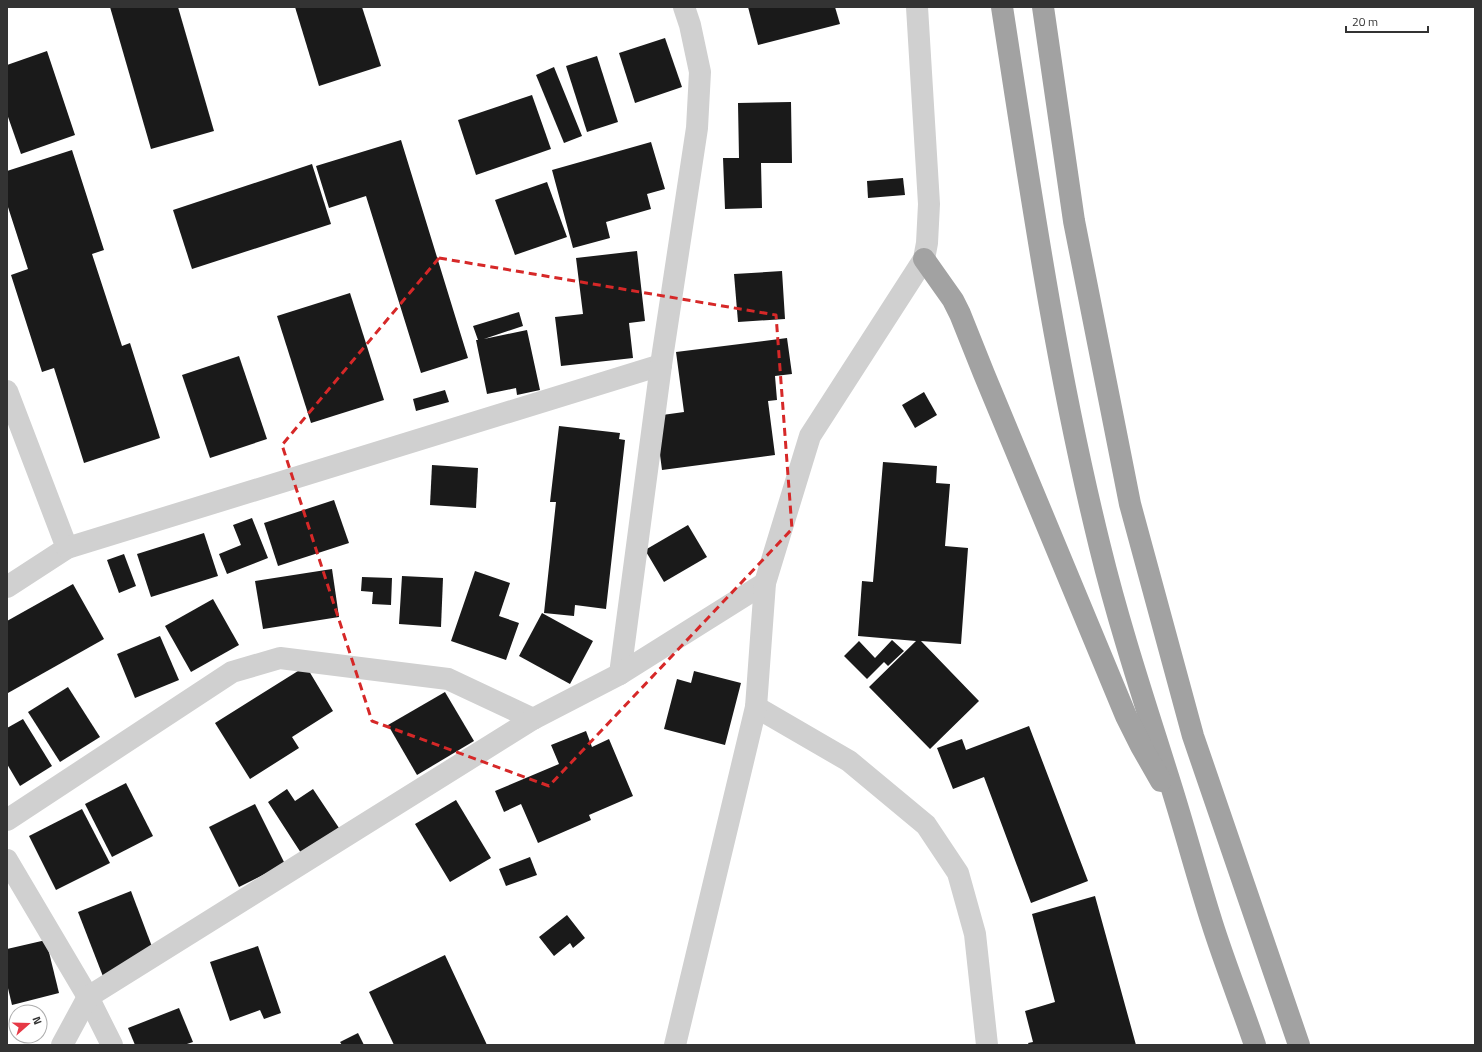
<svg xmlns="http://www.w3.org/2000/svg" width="1482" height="1052" font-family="'Titillium Web',sans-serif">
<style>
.building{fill:#1a1a1a}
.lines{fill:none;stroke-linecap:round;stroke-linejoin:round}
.minor{stroke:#d0d0d0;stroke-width:22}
.trunk{stroke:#a2a2a2;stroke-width:22}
.marked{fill:none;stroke:#d62828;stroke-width:3;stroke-dasharray:8 5;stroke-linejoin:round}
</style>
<rect width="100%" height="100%" fill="#fff"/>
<g class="building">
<path d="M110,7h68l36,124 -63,18z"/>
<path d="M295,7h67l19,59 -62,20z"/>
<path d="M748,7h87l5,17 -82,21z"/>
<path d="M665,38l17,49 -47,16 -16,-50z"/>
<path d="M47,51l28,84 -54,19 -14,-40v-49z"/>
<path d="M597,56l21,66 -31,10 -21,-66z"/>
<path d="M554,67l28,69 -18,7 -28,-68z"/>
<path d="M532,95l19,54 -75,26 -18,-55z"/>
<path d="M791,102l1,61h-31l1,45 -37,1 -2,-51h16l-1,-55z"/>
<path d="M401,140l67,218 -47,15 -55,-177 -37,12 -13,-42z"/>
<path d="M651,142l14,47 -18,5 4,15 -45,13 4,16 -37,10 -21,-78z"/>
<path d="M72,150l32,100 -12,4 30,92 8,-3 30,95 -76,25 -30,-95 -12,4 -31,-97 17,-6 -21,-65v-33z"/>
<path d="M312,164l19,60 -139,45 -19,-59z"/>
<path d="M903,178l2,17 -37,3 -1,-17z"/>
<path d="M547,182l20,55 -52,18 -20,-55z"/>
<path d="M637,251l8,70 -16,2 4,35 -72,8 -6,-49 28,-3 -7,-56z"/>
<path d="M782,271l3,48 -47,3 -4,-48z"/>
<path d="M350,293l34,107 -73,23 -34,-107z"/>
<path d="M519,312l4,14 -39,13 43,-9 13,60 -23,5 -1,-7 -29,6 -11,-54h2l-5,-14z"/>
<path d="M787,338l5,36 -17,2 2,24 -9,1 7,54 -113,15 -7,-54 29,-4 -8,-60z"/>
<path d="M239,356l28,83 -57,19 -28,-83z"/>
<path d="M445,390l4,12 -33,9 -3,-12z"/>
<path d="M924,392l13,23 -22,13 -13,-23z"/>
<path d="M559,426l61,7 -1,6 6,1 -19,169 -31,-4 -1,11 -30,-3 12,-111h-6z"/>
<path d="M883,462l54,4 -1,17 14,1 -5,62 23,2 -7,96 -40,-3 58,60 -49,48 -61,-62 47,-46 -58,-5 4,-55 11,1z"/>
<path d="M432,465l46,3 -2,40 -46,-3z"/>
<path d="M334,500l15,43 -71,23 -14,-43z"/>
<path d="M252,518l16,40 -41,16 -8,-20 22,-9 -8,-20z"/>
<path d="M688,525l19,32 -43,25 -19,-32z"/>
<path d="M204,533l14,43 -67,21 -14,-43z"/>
<path d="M124,554l12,32 -17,7 -12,-33z"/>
<path d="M332,569l7,48 -76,12 -8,-48z"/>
<path d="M475,571l35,12 -11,33 20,7 -13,37 -55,-19z"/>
<path d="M402,576l41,2 -2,49 -42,-3z"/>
<path d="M362,577l30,1 -1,27 -19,-1 1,-12 -12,-1z"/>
<path d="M73,584l31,55 -96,54 -1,-72z"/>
<path d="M213,599l26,46 -48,27 -26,-46z"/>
<path d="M542,613l51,28 -23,43 -51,-28z"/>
<path d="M160,636l19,44 -44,18 -18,-44z"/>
<path d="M892,640l12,11 -16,15 -4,-4 -17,17 -23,-23 15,-15 16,17z"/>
<path d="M306,666l27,45 -41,26 7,11 -49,31 -35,-56z"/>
<path d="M694,671l47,12 -16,62 -61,-16 13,-50 14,4z"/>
<path d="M68,687l32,50 -40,25 -32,-50z"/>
<path d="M445,692l29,49 -57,34 -29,-50z"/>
<path d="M23,719l29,47 -32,20 -13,-22v-36z"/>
<path d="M1029,726l59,155 -57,22 -47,-126 -31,12 -16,-41 25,-9 4,11z"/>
<path d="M586,731l6,16 17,-8 24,57 -44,19 2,5 -53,23 -17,-39 -17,8 -9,-21 64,-27 -8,-19z"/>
<path d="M126,783l27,53 -41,21 -27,-53z"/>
<path d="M287,789l8,12 18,-12 26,39 -38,25 -33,-51z"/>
<path d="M456,800l35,58 -41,24 -35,-58z"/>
<path d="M255,804l30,60 -46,23 -30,-60z"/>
<path d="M82,809l28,54 -54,27 -27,-54z"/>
<path d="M530,857l7,18 -31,11 -7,-17z"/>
<path d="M131,891l23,61 -50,27 -26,-67z"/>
<path d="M1095,896l41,149h-107l-1,-2 5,-1 -8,-31 30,-9 -23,-88z"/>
<path d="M567,915l18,23 -12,10 -3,-5 -16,13 -15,-19z"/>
<path d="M46,940l13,53 -47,12 -5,-21v-35z"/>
<path d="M258,946l23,67 -17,6 -4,-9 -30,11 -20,-59z"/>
<path d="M445,955l42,90h-93l-25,-53z"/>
<path d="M179,1008l14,34 -9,3h-49l-7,-17z"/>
<path d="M358,1033l6,12h-22l-2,-3z"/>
</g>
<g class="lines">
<g class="minor">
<path d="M7,391l60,157 -60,39"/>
<path d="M67,548l594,-183"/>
<path d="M620,674l41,-309 36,-237 3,-56 -10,-47 -6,-18"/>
<path d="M756,707l93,54 77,64 32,48 17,61 12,111"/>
<path d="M7,820l225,-148 48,-14 168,21 85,40"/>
<path d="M7,860l81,137 24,48"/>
<path d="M62,1045l26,-48 445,-278 87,-45 145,-91"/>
<path d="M675,1045l81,-338 9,-124 45,-147 114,-177 3,-16 2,-39 -12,-197"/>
</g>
<g class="trunk">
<path d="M1002,7c28,181 54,362 98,540 20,82 47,162 72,242 14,45 26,90 40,134 13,41 29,81 43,122"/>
<path d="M1043,7l31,214 56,283 63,232 106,309"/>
<path d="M924,259l29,41 7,14 24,60 142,342 15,30 20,35"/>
</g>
</g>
<path class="marked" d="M439,258l337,57 16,214 -243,257 -177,-65 -90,-276z"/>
<rect width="1482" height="1052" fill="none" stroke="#333333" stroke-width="16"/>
<g transform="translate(28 1024) rotate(70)"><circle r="19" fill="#ffffff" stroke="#adadad"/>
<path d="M0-3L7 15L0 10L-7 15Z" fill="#e63946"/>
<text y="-6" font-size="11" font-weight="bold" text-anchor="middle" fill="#333333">N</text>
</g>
<path d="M1346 26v6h82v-6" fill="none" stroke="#333333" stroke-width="2"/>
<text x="1352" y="26" font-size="12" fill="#333333" stroke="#ffffff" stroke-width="3" paint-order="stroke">20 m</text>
</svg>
